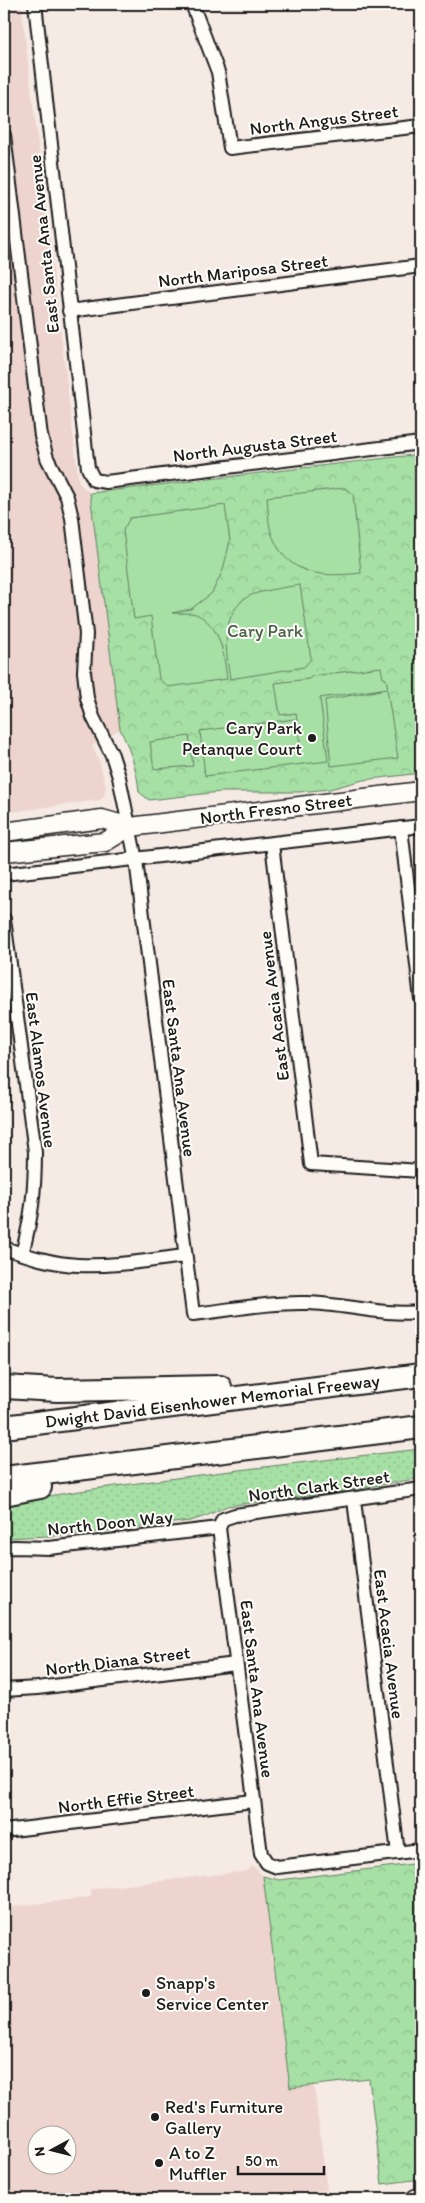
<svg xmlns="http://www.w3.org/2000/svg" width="425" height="2203" font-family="Itim,sans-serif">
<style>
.built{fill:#eed4cf;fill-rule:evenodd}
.grass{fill:url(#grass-dots);stroke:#617e60}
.forest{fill:url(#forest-crowns);stroke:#617e60}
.garden{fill:#a6e0a5;stroke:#617e60}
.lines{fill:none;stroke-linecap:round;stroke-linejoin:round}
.minor-casing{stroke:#1c1c1c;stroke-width:16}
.secondary-casing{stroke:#1c1c1c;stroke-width:21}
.primary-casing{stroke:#1c1c1c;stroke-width:22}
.motorway-casing{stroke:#1c1c1c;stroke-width:26}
.minor{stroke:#fdfcf7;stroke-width:12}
.secondary{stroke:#fdfcf7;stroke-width:18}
.primary{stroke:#fdfcf7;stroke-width:19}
.motorway{stroke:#fdfcf7;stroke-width:22}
.poi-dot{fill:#1c1c1c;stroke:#fdfcf7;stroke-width:2}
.labels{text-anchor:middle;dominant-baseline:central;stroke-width:4;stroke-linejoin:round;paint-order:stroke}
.street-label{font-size:18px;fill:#1c1c1c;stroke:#fdfcf7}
.park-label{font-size:18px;fill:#4c614c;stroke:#fdfcf7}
.poi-label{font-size:18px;fill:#1c1c1c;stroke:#fdfcf7;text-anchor:start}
</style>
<defs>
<pattern id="grass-dots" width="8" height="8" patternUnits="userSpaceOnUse" patternTransform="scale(1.25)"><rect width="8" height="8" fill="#a6e0a5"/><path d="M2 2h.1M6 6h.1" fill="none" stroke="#8ec08d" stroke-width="1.8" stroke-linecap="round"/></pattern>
<pattern id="forest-crowns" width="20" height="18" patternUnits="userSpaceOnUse" patternTransform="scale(1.25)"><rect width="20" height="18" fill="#a6e0a5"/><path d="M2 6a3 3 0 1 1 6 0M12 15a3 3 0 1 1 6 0" fill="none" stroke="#8ec08d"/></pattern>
</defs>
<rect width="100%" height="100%" fill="#f6eae5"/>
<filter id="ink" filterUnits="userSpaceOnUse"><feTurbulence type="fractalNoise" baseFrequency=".02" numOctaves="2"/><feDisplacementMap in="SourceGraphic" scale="10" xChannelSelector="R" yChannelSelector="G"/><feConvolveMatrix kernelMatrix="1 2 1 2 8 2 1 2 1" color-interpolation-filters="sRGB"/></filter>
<g filter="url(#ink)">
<g class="built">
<path d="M4,4h17l58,479 11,10 30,236 -28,17 8,17 6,24 -2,9 -4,4 -96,13z"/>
<path d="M253,1866l10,10 27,212 24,-2 13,104 -75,9h-248v-291l87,-11v-8l156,-18zM38,2136h30v30h-30z"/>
</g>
<path class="grass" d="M421,1449v29l-82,14 -112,14 -21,10 -16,5 -119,14 -67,3v-32c49,-13 99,-18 149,-25 89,-12 179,-22 268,-32z"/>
<g class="forest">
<path d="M421,454v319l-58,7 -33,9 -31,3h-79l-71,8 -10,-8c-2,-23 -9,-42 -19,-63l-30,-236z"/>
<path d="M421,1863v316l-39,5 -13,-105 -79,9 -27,-212 16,4z"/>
</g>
<g class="garden">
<path d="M344,488l9,6 8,79c-41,5 -78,2 -91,-45 -2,-9 -2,-21 -3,-31z"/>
<path d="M225,505l5,36 -7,29 -11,23 -21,16 -19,4c7,1 18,-1 24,1 25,11 28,41 31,65l-59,8 -9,-8 -8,-63 -17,3 -11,-89 7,-12z"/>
<path d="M300,585l11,74 -7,8 -74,12c-4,-28 -10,-59 14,-80 10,-8 44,-12 56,-14z"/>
<path d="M381,667l2,11 3,1 2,9 -68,10 8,63 -123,15 -5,-45 95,-12 5,23 -4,-29 -16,2 -5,-32 34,-4 3,-3z"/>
<path d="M387,689l11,69 -67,8 -6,-66z"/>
<path d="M189,736l4,30 -39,3 -4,-27z"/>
</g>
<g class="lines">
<g class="minor-casing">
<g id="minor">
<path d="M35,4l53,464 6,12 12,2 315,-39"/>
<path d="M192,4l26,68 12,76 191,-22"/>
<path d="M4,135l37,301 6,22 20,39 5,21 14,116 -2,38 3,26 6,19 19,38 7,22 17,83 57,454c38,-4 76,-12 114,-11 39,1 75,13 114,9"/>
<path d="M69,311l352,-45"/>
<path d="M401,828l20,171"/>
<path d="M272,844l39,320 110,7"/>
<path d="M4,874l417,-48"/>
<path d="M4,919l31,233c0,39 -3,64 -13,102"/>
<path d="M4,1248c24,8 49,16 74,17 36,2 72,-5 107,-9"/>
<path d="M421,1489l-186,26 -12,4 -4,9 42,326 6,9 10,4 144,-17"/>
<path d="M354,1500l44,353"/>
<path d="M4,1548l11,-1 34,1 170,-20"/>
<path d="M4,1690l33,-2 199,-24"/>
<path d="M4,1831l249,-30"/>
</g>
</g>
<g class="secondary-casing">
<g id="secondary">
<path d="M4,832l98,-13 28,8 291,-36"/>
<path d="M4,852l101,-10 25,-15"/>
</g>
</g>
<g class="primary-casing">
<path id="primary" d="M416,2199h5"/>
</g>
<g class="motorway-casing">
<g id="motorway">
<path d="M4,1387l53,3 163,-3"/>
<path id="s1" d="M4,1427l417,-52"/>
<path d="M4,1478l417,-51"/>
<path d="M4,1494l36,-7"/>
</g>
</g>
<use href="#minor" class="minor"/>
<use href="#secondary" class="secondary"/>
<use href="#primary" class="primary"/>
<use href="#motorway" class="motorway"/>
</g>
</g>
<g class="poi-dot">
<circle cx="312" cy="738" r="5"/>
<circle cx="146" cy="1993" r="5"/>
<circle cx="155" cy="2117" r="5"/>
<circle cx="159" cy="2163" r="5"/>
</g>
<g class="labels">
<g class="street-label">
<text transform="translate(324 120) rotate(-7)">North Angus Street</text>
<text transform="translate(44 244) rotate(-96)">East Santa Ana Avenue</text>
<text transform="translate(243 271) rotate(-7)">North Mariposa Street</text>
<text transform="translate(255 446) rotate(-7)">North Augusta Street</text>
<text transform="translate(276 809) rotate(-7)">North Fresno Street</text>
<text transform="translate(274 1006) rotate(-97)">East Acacia Avenue</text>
<text transform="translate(179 1068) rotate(83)">East Santa Ana Avenue</text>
<text transform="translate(41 1070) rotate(83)">East Alamos Avenue</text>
<text stroke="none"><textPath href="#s1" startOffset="210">Dwight David Eisenhower Memorial Freeway</textPath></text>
<text transform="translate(319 1486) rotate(-8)">North Clark Street</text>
<text transform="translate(110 1523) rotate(-6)">North Doon Way</text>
<text transform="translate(389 1644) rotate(83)">East Acacia Avenue</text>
<text transform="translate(118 1661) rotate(-7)">North Diana Street</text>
<text transform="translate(257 1689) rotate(83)">East Santa Ana Avenue</text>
<text transform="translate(126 1799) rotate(-7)">North Effie Street</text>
</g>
<g class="park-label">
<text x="265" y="631">Cary Park</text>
</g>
<g class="poi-label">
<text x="302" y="728" text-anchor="end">Cary Park<tspan x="302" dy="21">Petanque Court</tspan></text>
<text x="156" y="1983">Snapp's<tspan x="156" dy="21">Service Center</tspan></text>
<text x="165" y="2107">Red's Furniture<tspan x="165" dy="21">Gallery</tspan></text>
<text x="169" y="2153">A to Z<tspan x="169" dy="21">Muffler</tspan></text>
</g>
</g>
<rect width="425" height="2203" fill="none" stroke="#fdfcf7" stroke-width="20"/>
<rect x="10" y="10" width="405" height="2183" fill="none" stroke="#1c1c1c" stroke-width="2" filter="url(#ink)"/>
<g transform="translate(52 2150) rotate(263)"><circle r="24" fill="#fdfcf7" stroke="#a3a29f"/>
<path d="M0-4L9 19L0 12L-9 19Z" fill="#1c1c1c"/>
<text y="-8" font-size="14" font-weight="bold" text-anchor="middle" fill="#1c1c1c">N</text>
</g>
<path d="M238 2166v8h86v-8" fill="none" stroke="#1c1c1c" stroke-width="2.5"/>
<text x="245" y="2166" font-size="15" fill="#1c1c1c" stroke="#fdfcf7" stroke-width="4" paint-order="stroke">50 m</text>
</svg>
